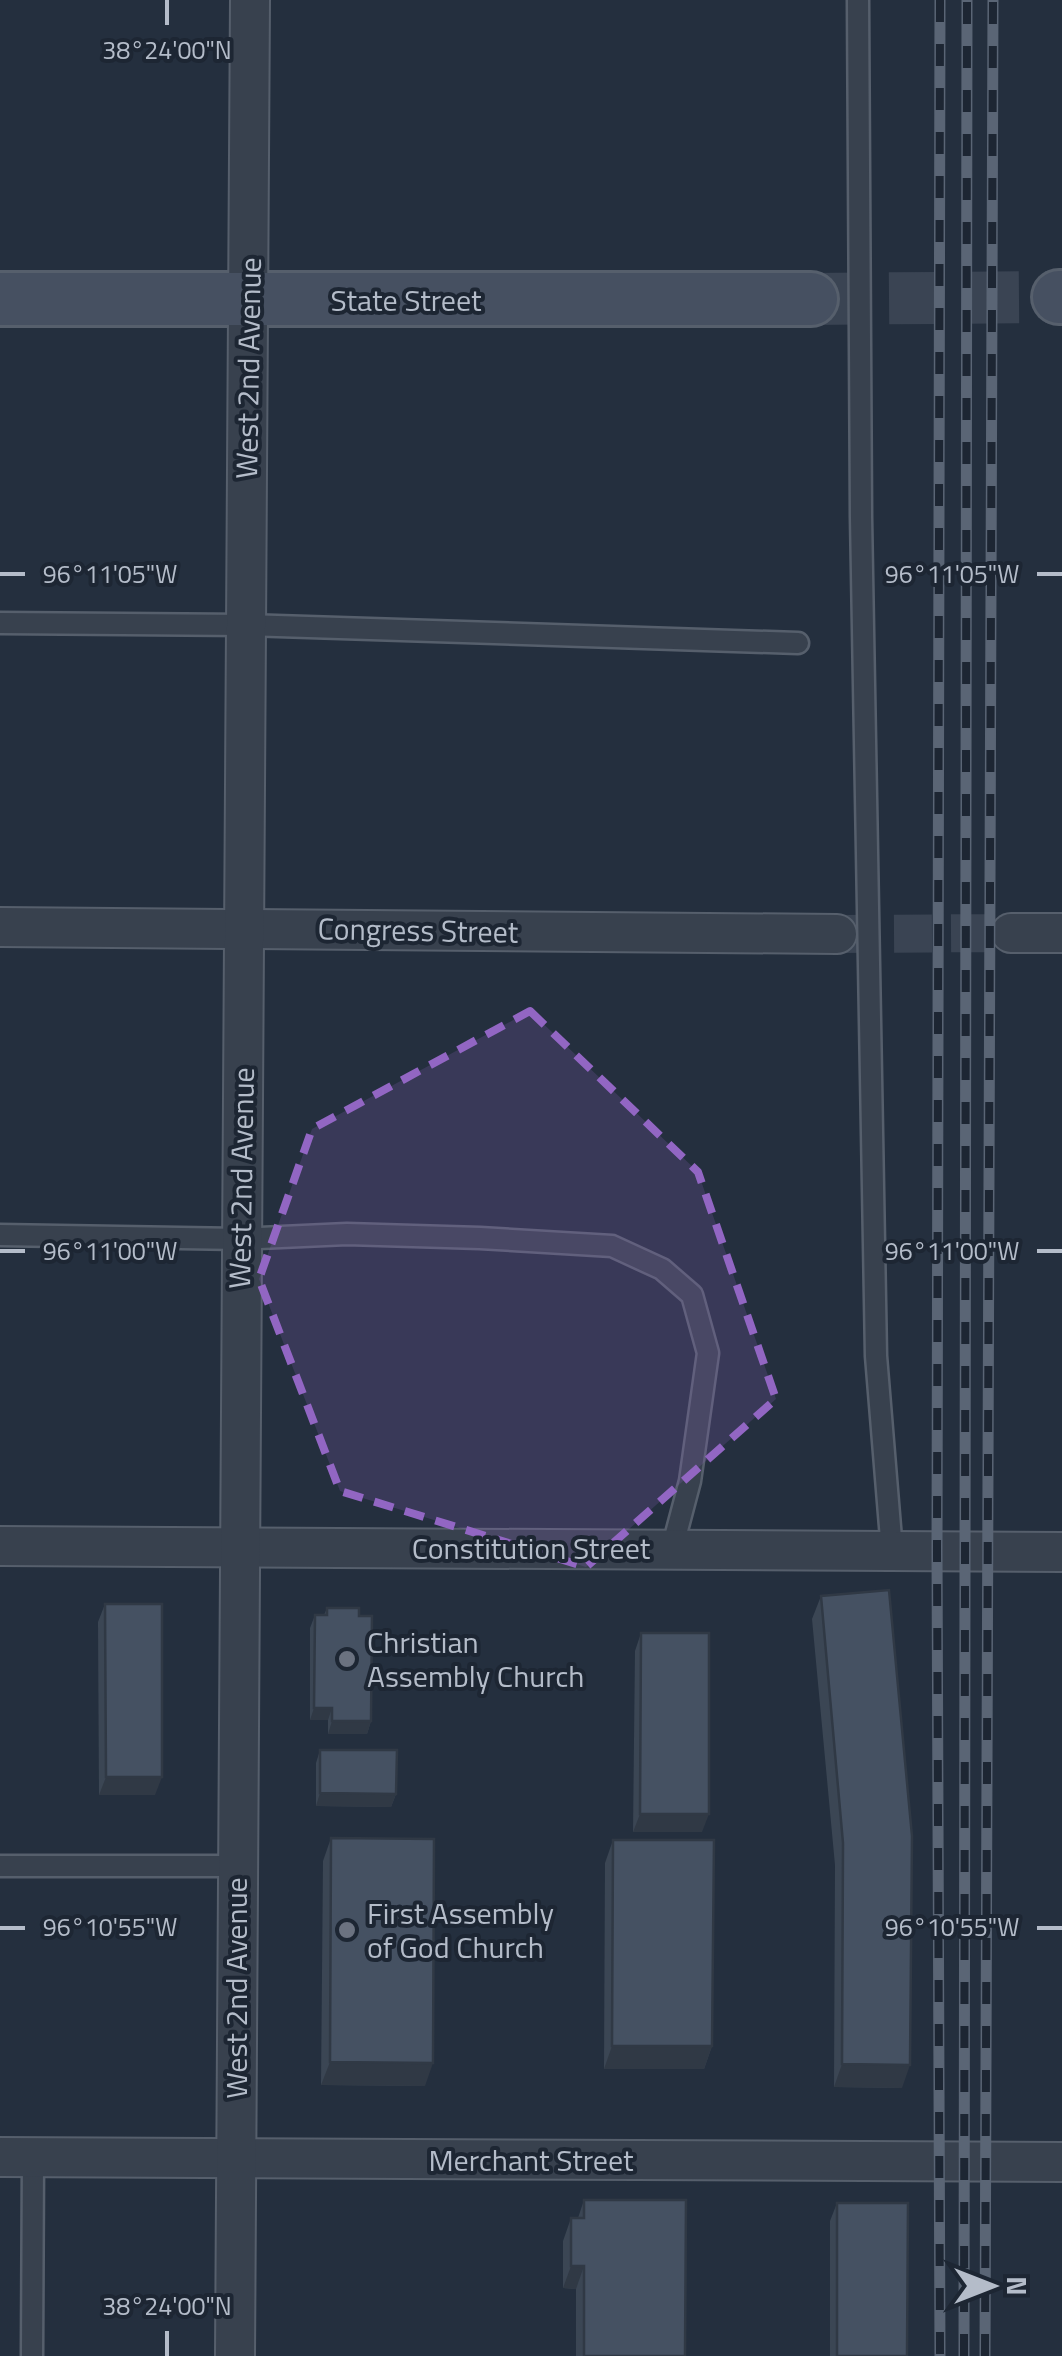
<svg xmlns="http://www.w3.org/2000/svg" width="1062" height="2356" font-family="'Titillium Web',sans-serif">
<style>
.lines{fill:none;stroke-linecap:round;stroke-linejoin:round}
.street-tunnel{stroke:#3a4453;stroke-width:38;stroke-dasharray:38 19;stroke-linecap:butt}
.secondary-tunnel{stroke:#3a4453;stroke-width:52;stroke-dasharray:52 26;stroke-linecap:butt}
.lane-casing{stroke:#565f6c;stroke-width:25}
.street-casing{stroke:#565f6c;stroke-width:42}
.secondary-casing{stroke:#565f6c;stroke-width:58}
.lane{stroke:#38414e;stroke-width:20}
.street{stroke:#38414e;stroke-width:38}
.secondary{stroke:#465061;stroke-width:52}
.rail-casing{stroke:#5a6575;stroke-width:11}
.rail{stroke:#1d2633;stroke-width:8;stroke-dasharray:22;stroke-linecap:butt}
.wall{fill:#3b4654}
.shaded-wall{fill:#303945}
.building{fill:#455162;stroke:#303945;stroke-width:2.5}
.marked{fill:#9266c3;fill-opacity:0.2;stroke:#9266c3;stroke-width:8;stroke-dasharray:20 12;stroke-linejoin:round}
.ticks{fill:none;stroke:#b4bcc9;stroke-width:4}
.worship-dot{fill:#6b7280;stroke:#1d2633;stroke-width:4}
.labels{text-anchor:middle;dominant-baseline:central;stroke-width:8;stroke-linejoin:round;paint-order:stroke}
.street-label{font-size:30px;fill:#b4bcc9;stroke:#1d2633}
.poi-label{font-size:30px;fill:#b4bcc9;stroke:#1d2633;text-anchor:start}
.ticks-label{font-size:25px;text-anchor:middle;fill:#b4bcc9;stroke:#1d2633;stroke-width:8;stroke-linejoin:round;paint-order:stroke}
</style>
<rect width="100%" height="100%" fill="#242f3e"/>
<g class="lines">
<path class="street-tunnel" d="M837,934l174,-1"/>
<path class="secondary-tunnel" d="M811,299l248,-2"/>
<g class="lane-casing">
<g id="lane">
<path d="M858,0l3,517 15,839 16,195"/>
<path d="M0,623l246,2 552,18"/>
<path d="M0,1235l240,4 107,-5 133,4 132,8 50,23 30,26 16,58 -18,128 -18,68"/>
<path d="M0,1866h237"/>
<path d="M32,2356l1,-199"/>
</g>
</g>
<g class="street-casing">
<g id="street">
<path d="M0,927l837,7"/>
<path d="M1011,933h51"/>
<path d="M0,1546l1062,6"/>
<path d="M0,2157l1062,5"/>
<path d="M235,2356l15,-2356"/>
</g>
</g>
<g class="secondary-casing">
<g id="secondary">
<path d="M1059,297h3"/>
<path d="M0,299h811"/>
</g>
</g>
<use href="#lane" class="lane"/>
<use href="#street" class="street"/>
<use href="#secondary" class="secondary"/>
<g class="rail-casing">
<g id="rail">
<path d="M940,0l-3,1551 3,805"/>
<path d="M964,2356l3,-2356"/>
<path d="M985,2356l8,-2356"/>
</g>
</g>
<use href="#rail" class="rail"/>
</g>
<g class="wall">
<path d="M821,1596l81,492 -68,-1 1,-222 -23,-246z"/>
<path d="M105,1604l50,191h-56l-1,-173z"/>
<path d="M327,1608l44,113 -4,13h-39v-14h-18v-92l5,-13h9z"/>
<path d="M641,1633l61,199h-69l2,-181z"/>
<path d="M320,1750l76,44 -5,13 -75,-1v-43z"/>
<path d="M331,1838l94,248 -104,-1 2,-224z"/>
<path d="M613,1840l99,206 -8,23h-100l1,-206z"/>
<path d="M584,2200l101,156h-109v-67l-13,-1v-47l8,-23h7z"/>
<path d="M837,2203l70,153h-77v-135z"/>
</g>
<g class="shaded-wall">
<path d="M314,1708h18l-4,12h-18z"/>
<path d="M332,1721h39l-4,13h-39z"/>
<path d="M106,1777h56l-7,18h-56z"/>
<path d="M320,1793l76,1 -5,13 -75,-1z"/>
<path d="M640,1814h69l-7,18h-69z"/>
<path d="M612,2046h100l-8,23h-100z"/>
<path d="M330,2062l103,1 -8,23 -104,-1z"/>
<path d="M842,2064l68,1 -8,23 -68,-1z"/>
<path d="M571,2266h13l-8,23 -13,-1z"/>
</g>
<g class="building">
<path d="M889,1590l23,246 -2,229 -68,-1 1,-221 -22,-247z"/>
<path d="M105,1604h57v173h-56z"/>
<path d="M327,1608h32v8h13l-1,105h-39v-13h-18l1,-93h12z"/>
<path d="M641,1633h68v181h-69z"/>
<path d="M320,1750h77l-1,44 -76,-1z"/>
<path d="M331,1838l103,1 -1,224 -103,-1z"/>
<path d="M613,1840h101l-2,206h-100z"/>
<path d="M584,2200h102l-1,156h-101v-90h-13v-48h13z"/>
<path d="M837,2203h71l-1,153h-70z"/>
</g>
<path class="marked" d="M530,1011l168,161 78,227 -190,168 -246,-76 -81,-212 53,-150z"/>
<path class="ticks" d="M167,0v25M0,574h25M1037,574h25M0,1251h25M1037,1251h25M0,1928h25M1037,1928h25M167,2331v25"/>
<g class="worship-dot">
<circle cx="347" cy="1659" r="10"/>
<circle cx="347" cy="1930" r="10"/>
</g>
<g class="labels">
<g class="street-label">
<text x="406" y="300">State Street</text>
<text transform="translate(248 368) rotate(-89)">West 2nd Avenue</text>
<text transform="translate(418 930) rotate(1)">Congress Street</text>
<text transform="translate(241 1178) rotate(-89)">West 2nd Avenue</text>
<text x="531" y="1548">Constitution Street</text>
<text transform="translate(236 1988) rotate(-90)">West 2nd Avenue</text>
<text x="531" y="2160">Merchant Street</text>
</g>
<g class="poi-label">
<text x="367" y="1642">Christian<tspan x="367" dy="34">Assembly Church</tspan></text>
<text x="367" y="1913">First Assembly<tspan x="367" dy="34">of God Church</tspan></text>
</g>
</g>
<g class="ticks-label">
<text x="167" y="59">38°24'00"N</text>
<text x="110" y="583">96°11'05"W</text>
<text x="952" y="583">96°11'05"W</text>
<text x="110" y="1260">96°11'00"W</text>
<text x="952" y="1260">96°11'00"W</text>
<text x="110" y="1936">96°10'55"W</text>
<text x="952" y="1936">96°10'55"W</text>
<text x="167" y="2315">38°24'00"N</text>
</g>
<g transform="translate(992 2286) rotate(90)" stroke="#1d2633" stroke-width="8" paint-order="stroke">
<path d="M0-8L18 38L0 25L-18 38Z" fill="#b4bcc9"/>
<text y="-15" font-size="28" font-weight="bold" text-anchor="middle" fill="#b4bcc9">N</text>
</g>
</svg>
